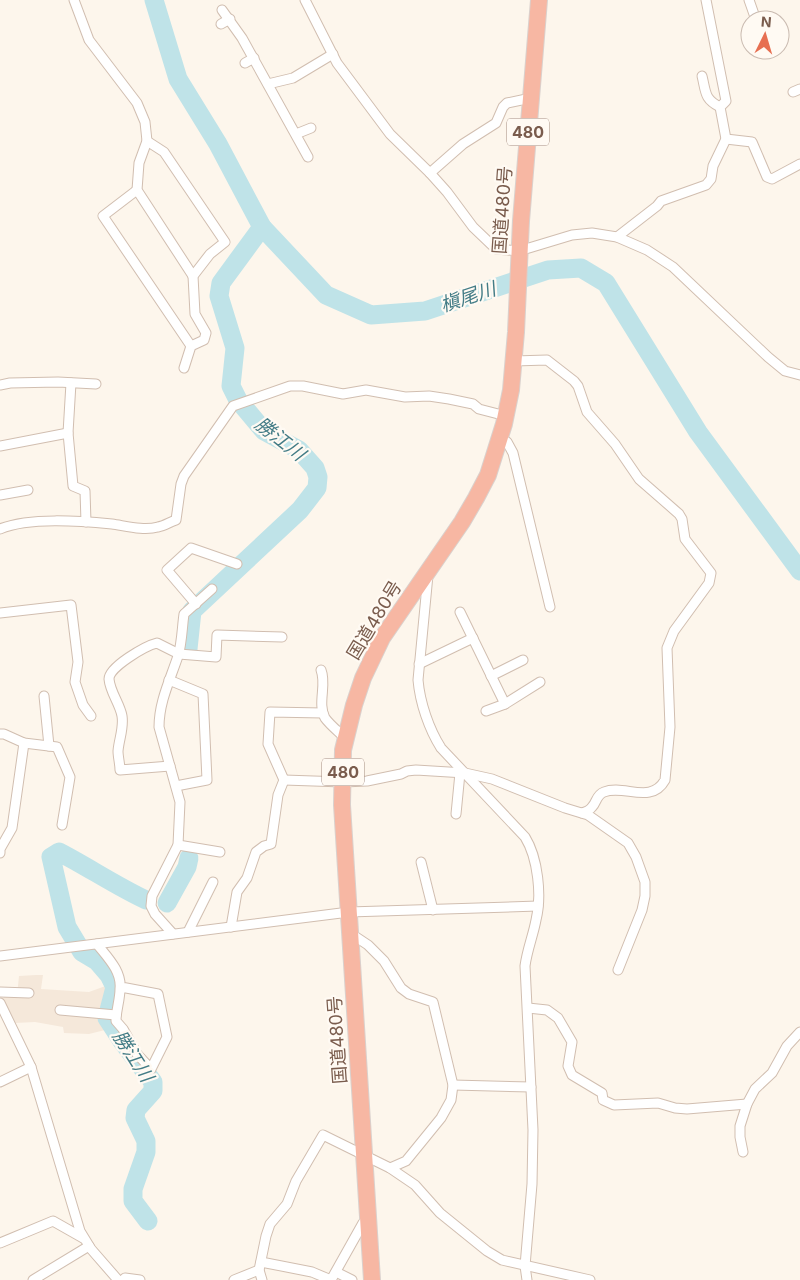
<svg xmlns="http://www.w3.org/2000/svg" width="800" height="1280" font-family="Inter,'Noto Sans JP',sans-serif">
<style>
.residential{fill:#f5e8da}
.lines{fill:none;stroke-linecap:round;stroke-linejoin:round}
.river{stroke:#bfe3e8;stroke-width:19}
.street-casing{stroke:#d1beb0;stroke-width:11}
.highway-casing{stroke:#dad1cd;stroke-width:18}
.street{stroke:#fff;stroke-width:9}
.highway{stroke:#f7b7a3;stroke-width:16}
.labels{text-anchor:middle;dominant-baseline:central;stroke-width:4.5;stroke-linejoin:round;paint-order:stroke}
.shield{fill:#fffaf3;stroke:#a28b7f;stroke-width:1}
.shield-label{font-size:16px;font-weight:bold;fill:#7a5c4d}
.street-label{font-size:18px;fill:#7a5c4d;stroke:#fffaf3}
.water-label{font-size:19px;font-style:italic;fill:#437c86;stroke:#fffaf3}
</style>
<rect width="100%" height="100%" fill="#fdf6ec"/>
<path class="residential" d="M36,975h7l-2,14 48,3 22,-8 -1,14 -5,19v13l-16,4 -25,-1 -1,-6 -28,-5 -20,1 -12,-24 2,-3h12l2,-20z"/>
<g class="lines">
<g class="river">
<path d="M154,0l24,79 40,65 44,83 64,68 45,20 54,-4 123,-41 33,-2 25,15 92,149 102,139"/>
<path d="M188,649l4,-38 108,-101 17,-22 1,-11 -3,-9 -16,-18 -35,-19 -26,-31 -7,-14 4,-38 -16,-52 2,-13 41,-56"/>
<path d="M146,900c-30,-14 -58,-33 -87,-48l-8,5 16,70 15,25 15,9 12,14 6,12 -8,31 15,23 31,41v9l-17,19 -1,8 11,23v11l-13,37v12l15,20"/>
<path d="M167,903l20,-36 2,-9"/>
</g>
<g class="street-casing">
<g id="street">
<path d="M74,0l15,40 48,63 8,19 2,19 -8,22 -2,27 56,86"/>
<path d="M305,0l32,63 53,71 40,39 17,19 26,35 23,22 23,2 53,-16 20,-2 25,4 30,13 26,17 95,90 17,14 15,4"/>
<path d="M706,0l20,101 -6,6 6,32 26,3 15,35 5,2 28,-15"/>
<path d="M749,0l7,20"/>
<path d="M222,10l20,28 66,119"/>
<path d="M221,24l9,-5"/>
<path d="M245,63l9,-5"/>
<path d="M702,76c4,16 2,23 18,31"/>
<path d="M268,84l25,-6 40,-24"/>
<path d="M793,92l7,-3"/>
<path d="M296,134l15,-6"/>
<path d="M147,141l17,11 61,90 -15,12 -17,22 2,38 11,19 -2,7 -13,6 -7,22"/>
<path d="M430,173l33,-29 33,-21 7,-16 4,-4 24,-5"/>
<path d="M137,190l-34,26 88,130"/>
<path d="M617,237l40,-31 4,-5 45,-16 5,-6 2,-13 13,-27"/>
<path d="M514,361l33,-1 27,21 4,5 9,26 28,32 24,35 40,35 3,5 3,20 26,34 -2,10 -35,48 -7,17 3,79 -5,53c-14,25 -41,4 -61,12 -8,3 -7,10 -12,15 -2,3 -7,5 -10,6"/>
<path d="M71,383l-3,50 5,53 12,5 1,31"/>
<path d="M0,385l10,-2 48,-1 38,2"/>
<path d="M501,439l6,3 6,11 37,154"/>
<path d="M0,446l68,-13"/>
<path d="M0,495l28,-5"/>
<path d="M0,529c29,-12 80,-8 112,-5 14,2 32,7 46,3 6,-1 12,-5 18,-7l5,-36 3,-8 49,-70 57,-20h13l40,8 23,-4 39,7 24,-1 20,3 24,5 6,5 27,7"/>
<path d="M428,575l-10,105c2,23 11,49 23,68l84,89c13,21 17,59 11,83 -3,16 -9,30 -11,46l8,164 -1,54 -7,82 2,14"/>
<path d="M196,604l-29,-34 24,-22 46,16"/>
<path d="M460,612l45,92"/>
<path d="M0,613l71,-8 7,57 -3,20 8,23 8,11"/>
<path d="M419,664l54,-26"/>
<path d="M321,670c6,15 -4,33 4,48 5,7 14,14 20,20"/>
<path d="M491,676l32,-16"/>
<path d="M169,680l34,14 4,86 -31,6"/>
<path d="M44,696l5,50"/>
<path d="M486,711l19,-7 35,-22"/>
<path d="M0,734h4l20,9 33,4 13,30 -8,48"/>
<path d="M170,766l-50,4c0,-6 -2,-13 -2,-19 1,-12 6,-23 4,-35 -2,-12 -12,-24 -13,-37 0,-12 36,-33 48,-36l22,11 37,3 1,-22 65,2"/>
<path d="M284,780l59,2 24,-1 34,-7 6,-3 9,-1 49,3 27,6 73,29 23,7 40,28 8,14 9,25v14l-3,14 -24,60"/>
<path d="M456,814l4,-41"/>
<path d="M178,845l42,7"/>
<path d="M0,853v-4l12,-21 12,-85"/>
<path d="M421,862l12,48"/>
<path d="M231,927l6,-35 10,-14 9,-26 8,-6 7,-2 7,-49 6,-15 -16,-36 2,-32 53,1"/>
<path d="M188,932l25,-50"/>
<path d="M350,933l18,12 16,16 17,27 8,6 24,8 20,83 -2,15 -10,18 -35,43 -16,7"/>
<path d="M173,934l-18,-20 -4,-8 1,-10 26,-51 2,-43 -21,-75c0,-25 11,-47 19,-71 4,-13 4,-28 6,-42l28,-25"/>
<path d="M97,944c10,13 25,27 23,45 0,11 -4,21 -4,32l7,8 14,25 14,15 16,-32 -9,-43 -37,-7"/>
<path d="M0,956l349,-44 189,-6"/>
<path d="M0,992l29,1"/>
<path d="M0,1003l31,64 49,164 11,18 27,31"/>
<path d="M528,1008l19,2 11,8 14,24 -4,24 4,9 30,18 1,7 11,5 44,-2 17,5 12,1 60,-5"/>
<path d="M60,1010l56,5"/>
<path d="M0,1082l31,-15"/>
<path d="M453,1085l78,2"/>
<path d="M743,1152l-3,-15v-11l7,-22 8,-15 17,-16 15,-27 13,-14"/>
<path d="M0,1243l53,-22 30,17"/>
<path d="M261,1262l51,10 19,8"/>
<path d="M336,1272l16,8"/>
<path d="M33,1280l56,-34"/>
<path d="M123,1280l2,-2 15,2"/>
<path d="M234,1280l25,-10"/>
<path d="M262,1280l-3,-10 7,-34 4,-12 17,-20 9,-23 27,-46 67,33 25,17 25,28 47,38 15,9 88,20"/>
<path d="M331,1280l32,-57 5,-1"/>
</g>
</g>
<g class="highway-casing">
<path id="highway" d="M372,1280l-30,-475 1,-55 11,-45 9,-27 19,-40 80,-116 14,-24 12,-23 16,-51 7,-34 5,-58 5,-111 18,-221"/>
</g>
<use href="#street" class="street"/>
<use href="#highway" class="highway"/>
</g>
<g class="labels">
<g class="shield">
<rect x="507" y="118.5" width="42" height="27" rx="4"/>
<rect x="322" y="758.5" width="42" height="27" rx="4"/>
</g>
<g class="shield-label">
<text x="528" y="132">480</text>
<text x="343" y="772">480</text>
</g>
<g class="street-label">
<text transform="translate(502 210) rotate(-86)">国道480号</text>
<text transform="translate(374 620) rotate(-59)">国道480号</text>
<text transform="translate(337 1040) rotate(-94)">国道480号</text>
</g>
<g class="water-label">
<text transform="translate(468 297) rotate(-18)">槇尾川</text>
<text transform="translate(280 439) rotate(38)">勝江川</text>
<text transform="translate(133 1056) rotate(57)">勝江川</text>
</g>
</g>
<g transform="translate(765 35) rotate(5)"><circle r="24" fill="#fffaf3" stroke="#cabbb1"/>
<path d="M0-4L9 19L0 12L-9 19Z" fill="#e76f51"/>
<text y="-8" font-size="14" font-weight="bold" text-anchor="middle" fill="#7a5c4d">N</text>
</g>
</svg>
